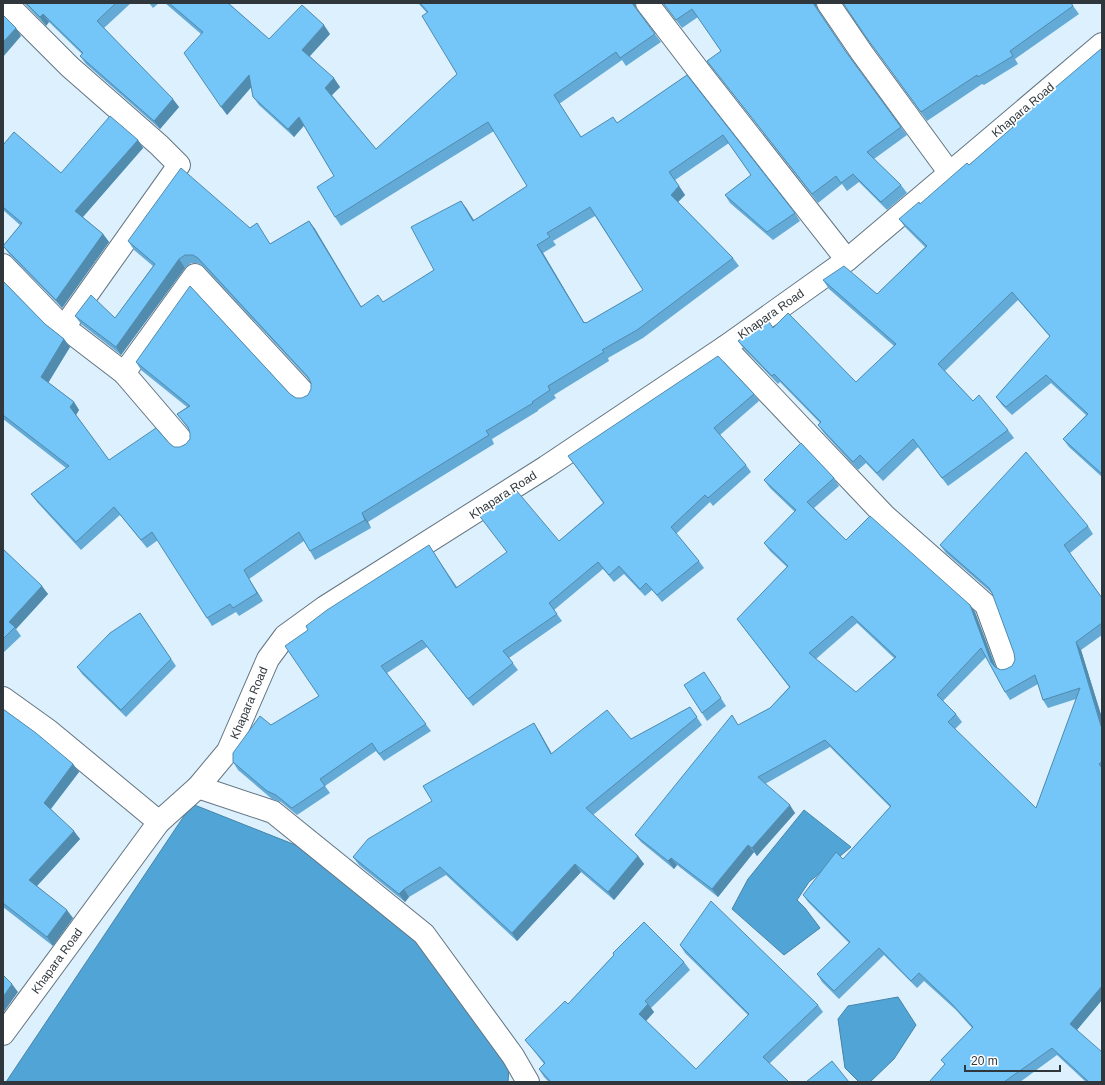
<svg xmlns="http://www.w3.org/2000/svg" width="1105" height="1085" font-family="Helvetica,sans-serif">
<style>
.water{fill:#51a5d6;stroke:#4784a8}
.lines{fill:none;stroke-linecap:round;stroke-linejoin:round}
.minor-casing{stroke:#637480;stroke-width:24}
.minor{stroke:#fff;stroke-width:22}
.wall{fill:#64aad6;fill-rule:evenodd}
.shaded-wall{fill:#518bae}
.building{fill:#74c6f9;stroke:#518bae;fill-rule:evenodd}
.labels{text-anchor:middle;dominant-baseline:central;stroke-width:3.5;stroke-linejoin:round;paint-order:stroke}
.street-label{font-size:12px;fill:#2f373c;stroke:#fff}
</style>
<rect width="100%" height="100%" fill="#ddf0fe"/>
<g class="water">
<path d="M192,804l111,44 133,110 73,110 -1,14h-502z"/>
<path d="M804,810l47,37 -42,35 -12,18 8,8 15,20 -36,27 -52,-46 16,-30z"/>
<path d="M898,997l18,28 -22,34 -24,23h-11l-14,-14 -7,-49 10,-13z"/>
</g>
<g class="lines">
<g class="minor-casing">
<g id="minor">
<path d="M6,3l64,64 89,78 20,20 -115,162"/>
<path d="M647,3l55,72 145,185"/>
<path d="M828,3l34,50 87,119"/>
<path d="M3,265l57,59 64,49 60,70"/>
<path d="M725,347l160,169 101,89 22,60"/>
<path d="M124,373l71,-98 110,119"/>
<path d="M3,698l46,33 110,91"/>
<path d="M198,787l75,25 151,122 89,122 15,26"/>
<path d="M3,1034l156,-212 39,-35 30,-36 40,-92 17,-23 40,-29 221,-140 179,-120 122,-87 255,-216"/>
</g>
</g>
<use href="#minor" class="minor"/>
</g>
<g class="wall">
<path d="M24,3h107l-27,25 75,79 -19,22 -74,-65 -6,-8 2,-2 -33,-32 -3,4z"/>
<path d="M149,3h10l-6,5z"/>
<path d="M165,3h63l41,36 61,-5 -20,22 30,31 -8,8 44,54 81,-75 -30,-61 -9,-10h217v1l1,5 25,33 -35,24 -4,-6 -63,44 22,33 36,-14 70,-48 108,138 5,8 -27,19 -43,-37 -5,-8 26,-20 -22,-32 -54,37 10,15 -7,7 55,56 6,8 -96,72 -35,20 1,3 -55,34 2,3 -18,12v1l-46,28 2,5 -126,78 3,6 -56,32 -5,-9 -6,-10 -55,38 14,22 -24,15 -3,-4 -24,14 -54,-86 -11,8 -27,-33 -39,35 -44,-48 -6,-8 35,-26 -63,-49v-138l42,43 19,15 6,8 -22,35 26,20 5,8 -3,5 33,45 60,-17 5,4h6l6,-3 4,-5v-6l-1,-3 -12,-16 10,-7 -46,-37 -5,-8 154,32 6,4h6l6,-3 3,-6v-7l-107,-115 -6,-4h-7l-6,5 -64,87 -40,-31 -6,-8 40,2 38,-52 -19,-16 -6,-9 122,-13 7,-5 13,21 39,-23 6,8 46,77 22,-4 51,-32 27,-69 13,19 53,-34 -33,-55 -153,95 -6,-9 -1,-41 -30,-50 -10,11 -35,-32 -6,-8 -2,-10 -24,28 -26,-81zM595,216l48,74 -57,33 -2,-1 -41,-69 13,-8 -3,-4z"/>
<path d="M663,3h113l1,1 1,-1h38v1l2,6 30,45 59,80 -33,24 27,26 6,8 -20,17 -28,-28 -12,9 -5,-7 -24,19 -105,-134 -6,-8 14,-10 -23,-34 -16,11z"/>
<path d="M1071,3l8,11 -64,45 3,5 -34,21 -2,-1 -55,37 -61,-84z"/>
<path d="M1102,48v429l-33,-30 -6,-8 23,-24 -35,-32 -39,32 -10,-10 -6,-8 54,-60 -32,-37 -73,71 28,30 35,29 6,8 -66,48 -30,-39 -35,34 -17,-18 -8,7 -34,-37 -6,-8 2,-2 -40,-41 -2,2 -34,-35 -6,-8 35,-13 83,54 38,-36 -65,-57 -6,-9 54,14 48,-47 -20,-20 -6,-8 21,-15 49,-39 44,-38 19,-18z"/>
<path d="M138,140l5,8 -60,69 20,17 6,8 -47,66 -53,-54 -6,-8 17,-21 -17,-15v-65l58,28z"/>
<path d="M754,394l5,7 -39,34 26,30 5,7 -38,34 -3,-4 -34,32 23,27 5,7 -42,34 -10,-12 -7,6 -21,-22 -10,8 -11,-13 -49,41 8,11 -53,37 9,12 -45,36 -46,-59 -40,26 44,58 -47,30 -8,-10 -51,35 5,7 -33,22 -16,-13 -9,-3 -34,-29 -5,-8 38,-37 48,-29 -11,-66 126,-77 23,34 102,-46 44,-38 -35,-47z"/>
<path d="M834,478l5,8 -25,22 32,32 129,72 21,55 5,3 5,-1 6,-3 3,-6 -1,-7 -21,-59 -47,-41 -6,-8 148,-19 5,8 -23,19 32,45v37l-21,15 21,68v282l-25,30 25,52h-16l-29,-27 -37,27h-91l16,-17 -4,-5 31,-32 -16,-18 -32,-29 -7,7 -33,-33 -45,44 -17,-17 -5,-8 32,-31 -41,-41 -5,-7 40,-36 47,-52 -60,-60 -65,37 30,29 -38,43 -3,-4 -36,45 -41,-32 -3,4 -33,-27 -6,-7 104,-110 31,-17 19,-21 -52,-68 50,-52 -17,-16 -6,-8 31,-31 -25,-24 -6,-8zM857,623l37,35 -38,34 -40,-33zM986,657l19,35 5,8 28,-16 5,16 5,8 28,-9 -40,109 -81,-79 7,-7 -6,-8 -13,-13z"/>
<path d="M3,549l45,45 -32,35 5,7 -18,17z"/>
<path d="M140,613l36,53 -50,51 -44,-43 -5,-7z"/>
<path d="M704,672l22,34 -19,15 -5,-8z"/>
<path d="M690,707l12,18 -109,90 45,41 6,8 -30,36 -33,-28 -64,69 -71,-66 -37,22 -4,5 -46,-37 -6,-8 79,-56 107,-70 13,23 79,-15z"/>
<path d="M3,709l70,55 6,8 -28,37 29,30 -43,47 36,32 -20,28 -50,-39z"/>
<path d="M680,945l138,60 5,7 -54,52 20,18h-240l-5,-5 -5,-8 5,-5 -13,-17 -6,-7 43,-36 46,-49 -1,-2 71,9 6,8 -39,38 3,4 -8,9 50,48 52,-54 -63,-62z"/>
</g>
<g class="shaded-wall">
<path d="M632,3h3v1l2,6z"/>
<path d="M813,3h3v1l2,6z"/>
<path d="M43,14l6,8 -3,4 -6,-9z"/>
<path d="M324,25l6,9 -22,24 -6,-8z"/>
<path d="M16,28l5,8 -18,21v-15z"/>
<path d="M249,75l6,8 -28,32 -6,-8z"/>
<path d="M334,78l6,9 -9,9 -6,-8z"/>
<path d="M554,95l5,9 27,42 -5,-9z"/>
<path d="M173,99l6,8 -19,22 -6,-8z"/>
<path d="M299,117l5,8 -10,12 -6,-8z"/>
<path d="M138,140l5,8 -62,71 -6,-8z"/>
<path d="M679,186l6,9 -8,8 -6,-8z"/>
<path d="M461,201l6,8 12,20 -6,-8z"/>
<path d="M309,221l6,8 51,86 -5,-8z"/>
<path d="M103,234l6,8 -47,66 -6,-8z"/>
<path d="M537,245l6,8 46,78 -5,-8z"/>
<path d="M179,259l6,9 -64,87 -5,-8z"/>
<path d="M64,339l6,8 -23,38 -6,-8z"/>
<path d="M74,402l5,8 -3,5 -6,-8z"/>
<path d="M362,513l6,9 3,6 -6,-8z"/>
<path d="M244,570l5,9 14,22 -6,-8z"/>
<path d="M42,586l6,8 -32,35 -7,-7z"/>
<path d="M970,605l5,7 21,57 -5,-7z"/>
<path d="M1076,642l5,8 21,68v9z"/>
<path d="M534,723l5,8 18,32 -6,-9z"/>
<path d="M73,764l6,8 -30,39 -5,-8z"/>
<path d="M790,805l5,8 -38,43 -5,-8z"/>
<path d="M74,831l6,8 -45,49 -6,-8z"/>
<path d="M748,845l6,7 -36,45 -6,-8z"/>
<path d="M638,856l6,8 -30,36 -6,-8z"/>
<path d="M671,858l6,7 -3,4 -6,-8z"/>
<path d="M575,864l6,8 -64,69 -5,-8z"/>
<path d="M404,889l5,8 -4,5 -6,-8z"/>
<path d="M67,910l6,8 -20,28 -6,-9z"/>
<path d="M12,984l6,8 -15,21v-16z"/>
<path d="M1102,986v14l-26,31 -6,-7z"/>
<path d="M648,1004l6,8 -9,10 -6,-8z"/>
</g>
<g class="building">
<path d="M26,3h90l-19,18 76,78 -19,22 -74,-65 3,-3 -40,-39 -3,3z"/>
<path d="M169,3h59l41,36 33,-34 22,20 -22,25 32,28 -9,10 51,61 81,-75 -35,-58 6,-4 -8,-9h212l23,31 -35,24 -4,-6 -62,43 27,42 32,-20 4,6 70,-48 108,138 -28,19 -42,-37 26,-20 -28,-40 -54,37 10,14 -8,9 62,63 -96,72 -35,20 2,2 -56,34 2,4 -18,12 1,1 -47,28 3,4 -127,78 3,7 -55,31 -11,-19 -55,38 13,23 -24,15 -3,-4 -23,14 -55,-86 -11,8 -27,-33 -38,35 -45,-48 38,-28 -66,-51v-134l42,43 19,15 -23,38 33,25 -4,5 39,53 47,-32 13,15 5,4h6l6,-3 4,-5v-6l-2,-6 -11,-13 13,-8 -54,-44 54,-76 100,108 6,4h6l6,-3 3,-6v-6l-3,-6 -110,-119 -5,-3h-8l-6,4 -63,88 -41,-31 16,-21 24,23 40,-54 -27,-23 53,-73 69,60 7,-5 13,21 39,-23 52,86 17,-12 5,7 51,-32 -23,-43 50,-26 12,20 54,-35 -39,-64 -153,95 -18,-30 17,-11 -35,-59 -11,12 -35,-32 -4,-22 -28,32 -37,-54 19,-21zM590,207l53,83 -57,33 -1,-1 -1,1 -47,-78 13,-8 -3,-4z"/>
<path d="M663,3h113l1,1 1,-1h35l33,49 55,75 -34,25 34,33 -20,17 -28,-28 -12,9 -5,-7 -24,18 -105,-133 14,-10 -29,-42 -16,11z"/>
<path d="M843,3h228l2,3 -63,45 3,5 -35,21 -1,-2 -56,37 -55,-75z"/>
<path d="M3,15l13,13 -13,14z"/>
<path d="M1102,48v426l-39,-35 25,-25 -42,-39 -40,32 -10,-10 54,-61 -38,-44 -74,72 35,37 6,-6 29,35 -66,48 -29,-39 -36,34 -17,-18 -7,7 -35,-37 3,-3 -47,-48 -2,2 -34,-35 30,-21 5,8 15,-15 68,69 40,-38 -73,-64 21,-14 33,28 50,-48 -28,-27 20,-17 1,2 47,-41 2,2 44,-38 -2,-2 21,-16 -1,-1z"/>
<path d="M110,116l28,24 -63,71 28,23 -47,66 -53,-54 19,-23 -19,-16v-62l11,-13 47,41z"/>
<path d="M718,356l36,38 -40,34 32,37 -38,33 -3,-3 -34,32 28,34 -42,34 -11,-12 -6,6 -21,-23 -10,9 -11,-13 -49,41 8,11 -54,37 10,12 -45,36 -46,-59 -41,26 45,58 -47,30 -7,-11 -52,36 5,7 -33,22 -16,-13 -9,-4 -34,-29v-9l27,-37 11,9 48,-29 -34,-50 23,-16 -2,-4 21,-16 102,-65 27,43 51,-36 -29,-38 38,-24 43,51 45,-38 -36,-47z"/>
<path d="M801,443l33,35 -27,24 39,38 24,-24 100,89 21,57 4,5 6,3 5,-1 6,-3 3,-6 -1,-7 -22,-60 -3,-5 -49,-43 86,-93 62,74 -24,19 38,53v25l-26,19 25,84 1,-1v37l-3,2 3,4v218l-32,38 32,28v30h-13l-37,-34 -48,34h-75l16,-18 -4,-4 32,-33 -22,-24 -32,-30 -8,8 -32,-33 -45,43 -17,-17 33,-32 -47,-47 33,-43 7,7 48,-53 -66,-66 -67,37 32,28 -38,43 -4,-3 -36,44 -41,-31 -3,3 -33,-26 97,-120 6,10 32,-17 20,-21 -53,-68 51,-53 -24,-23 32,-33 -32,-30zM852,616l44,41 -40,35 -47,-39zM981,648l24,44 30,-17 8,25 37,-12 -44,120 -88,-86 8,-8 -19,-19z"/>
<path d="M3,549l39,37 -33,36 6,5 -12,12z"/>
<path d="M140,613l31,46 -50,51 -44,-43 33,-34z"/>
<path d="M704,672l17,26 -19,15 -18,-28z"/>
<path d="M690,707l7,10 -111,91 52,48 -30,36 -33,-28 -63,69 -72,-66 -36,22 -5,5 -46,-37 15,-18 64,-38 -9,-15 111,-63 17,31 56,-44 24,29z"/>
<path d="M3,709l33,24 37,31 -29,39 30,28 -45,49 38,30 -20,27 -44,-34z"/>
<path d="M711,901l107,104 -55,52 26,25h-238l-12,-13 6,-6 -20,-23 40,-39 3,3 46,-49 -1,-2 31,-31 40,40 -39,39 3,3 -9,10 57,55 53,-55 -69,-69z"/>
<path d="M3,975l9,9 -9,13z"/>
<path d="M832,1061l17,21h-43z"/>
</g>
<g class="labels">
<g class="street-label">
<text transform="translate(1023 110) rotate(-40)">Khapara Road</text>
<text transform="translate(771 314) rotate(-35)">Khapara Road</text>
<text transform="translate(503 495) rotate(-33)">Khapara Road</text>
<text transform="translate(249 703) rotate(-67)">Khapara Road</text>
<text transform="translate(57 961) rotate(-54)">Khapara Road</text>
</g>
</g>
<rect width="1105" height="1085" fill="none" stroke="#2f373c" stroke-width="8"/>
<path d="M965 1065v6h95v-6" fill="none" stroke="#2f373c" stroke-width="2"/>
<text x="971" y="1065" font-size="12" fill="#2f373c" stroke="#ffffff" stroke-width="3" paint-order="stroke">20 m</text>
</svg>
